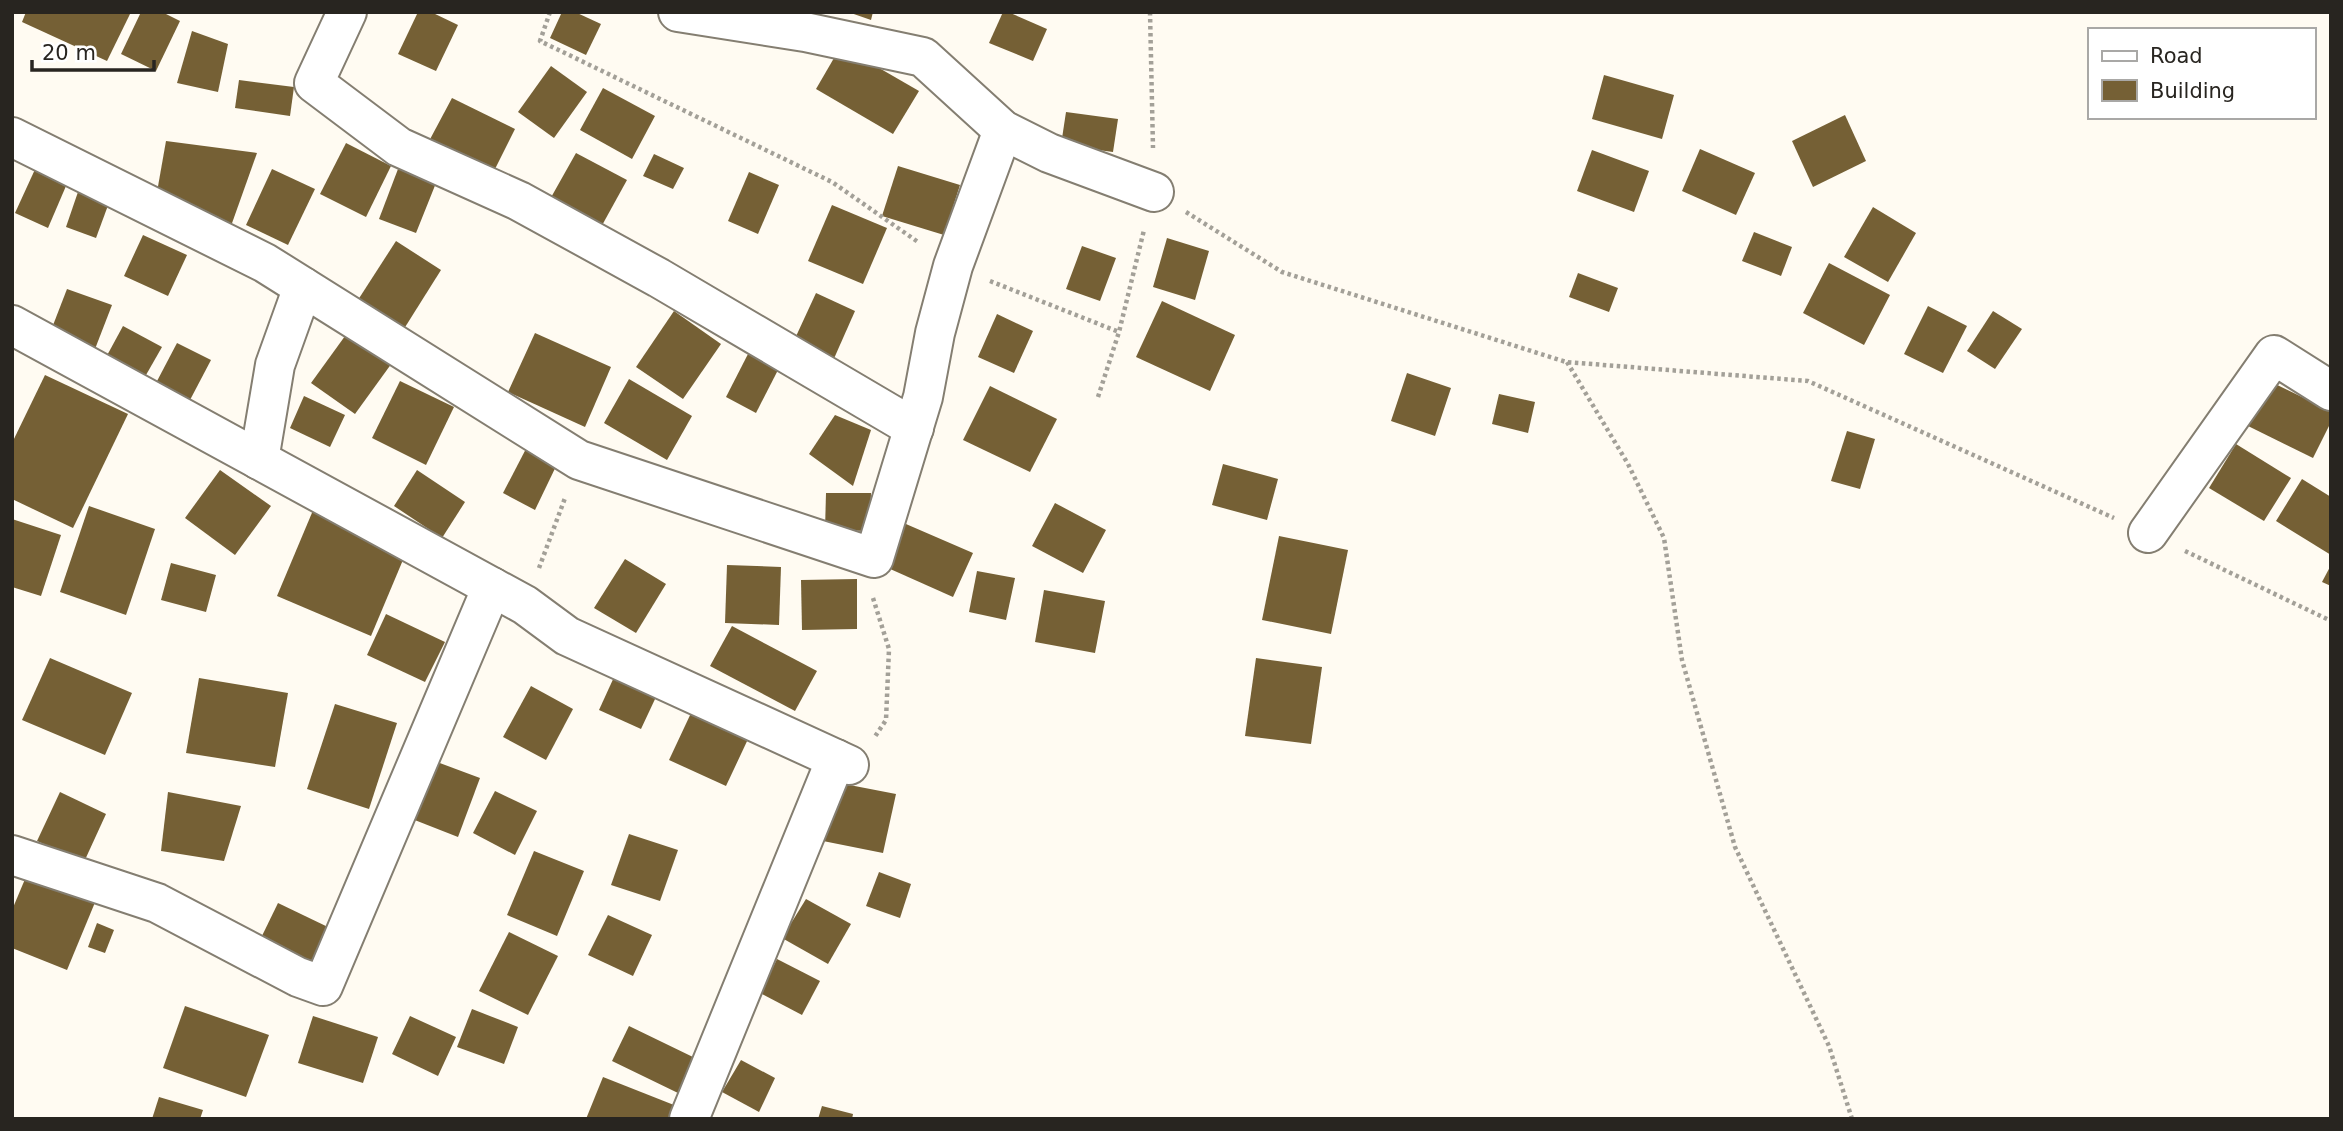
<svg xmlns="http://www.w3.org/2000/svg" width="2343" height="1131" font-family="'DejaVu Sans',sans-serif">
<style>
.building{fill:#756035}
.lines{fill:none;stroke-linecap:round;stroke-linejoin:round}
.street-casing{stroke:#847e71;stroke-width:42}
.path{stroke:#a3a098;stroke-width:4.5;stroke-dasharray:3.5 3.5;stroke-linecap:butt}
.street{stroke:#fff;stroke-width:38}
</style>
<rect width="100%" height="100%" fill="#fffbf2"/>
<g class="building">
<path d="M26,12h105l-24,49 -85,-39z"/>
<path d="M141,12h21l18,9 -24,50 -35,-17z"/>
<path d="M418,12h13l27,13 -22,46 -38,-17z"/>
<path d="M562,12h13l26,12 -15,31 -36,-17z"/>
<path d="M848,12h25l-2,8z"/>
<path d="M1003,12h5l39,17 -14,32 -44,-18z"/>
<path d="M192,31l36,13 -10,48 -41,-9z"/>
<path d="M841,46l78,45 -26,43 -77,-45z"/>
<path d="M551,66l36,26 -33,46 -36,-26z"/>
<path d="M1604,75l70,20 -12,44 -70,-20z"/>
<path d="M239,80l55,7 -4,29 -55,-8z"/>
<path d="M603,88l52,28 -23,43 -52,-29z"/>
<path d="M452,98l63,31 -23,46 -64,-32z"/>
<path d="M1066,112l52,7 -5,33 -52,-7z"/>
<path d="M1845,115l21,46 -53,26 -21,-46z"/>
<path d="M166,141l91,12 -26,73 -74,-34z"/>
<path d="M346,143l45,23 -25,51 -46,-23z"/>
<path d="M1700,149l55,24 -19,42 -54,-24z"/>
<path d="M1592,150l57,21 -15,41 -57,-21z"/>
<path d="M576,153l51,27 -27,49 -51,-28z"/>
<path d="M654,154l30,14 -11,21 -30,-13z"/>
<path d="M37,165l32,14 -21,49 -33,-15z"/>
<path d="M898,166l62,19 -16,50 -62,-19z"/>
<path d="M272,169l43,20 -27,56 -42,-20z"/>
<path d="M398,169l38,14 -20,50 -37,-14z"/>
<path d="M749,172l30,13 -21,49 -30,-13z"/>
<path d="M79,189l31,11 -14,38 -30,-11z"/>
<path d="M832,205l55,23 -24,56 -55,-23z"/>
<path d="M1873,207l43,26 -28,49 -44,-25z"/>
<path d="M1754,232l38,15 -11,29 -39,-15z"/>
<path d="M143,235l44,20 -19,41 -44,-20z"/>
<path d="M1167,238l42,13 -14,49 -42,-13z"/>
<path d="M396,241l45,29 -39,62 -46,-29z"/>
<path d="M1082,246l34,12 -16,43 -34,-12z"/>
<path d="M1829,263l61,32 -26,50 -61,-32z"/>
<path d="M1578,273l40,15 -9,24 -40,-15z"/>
<path d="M67,289l45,16 -17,44 -45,-16z"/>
<path d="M816,293l39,18 -23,52 -40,-18z"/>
<path d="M1162,301l73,34 -25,56 -74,-34z"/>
<path d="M1928,306l39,20 -24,47 -39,-19z"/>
<path d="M674,311l47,33 -38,55 -47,-32z"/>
<path d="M1993,311l29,18 -27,40 -28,-18z"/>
<path d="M997,314l36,17 -19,42 -36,-16z"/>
<path d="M353,325l44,31 -42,58 -44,-31z"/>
<path d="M123,326l39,21 -20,35 -38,-21z"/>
<path d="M535,333l76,34 -26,60 -77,-35z"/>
<path d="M177,343l34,17 -21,40 -34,-17z"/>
<path d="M748,354l30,16 -22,43 -30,-16z"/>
<path d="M1407,373l44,15 -16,48 -44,-15z"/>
<path d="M45,375l83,39 -55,114 -61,-29v-56z"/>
<path d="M629,379l63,37 -25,44 -63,-37z"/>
<path d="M2267,380l64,31v11l-18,36 -69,-34z"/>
<path d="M400,381l54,26 -28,58 -54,-27z"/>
<path d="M990,386l67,33 -27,53 -67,-32z"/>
<path d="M1499,394l36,8 -7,31 -36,-9z"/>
<path d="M304,396l41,19 -15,32 -40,-19z"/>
<path d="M835,415l36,15 -18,56 -44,-32z"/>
<path d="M1847,431l28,8 -15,50 -29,-8z"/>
<path d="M529,443l31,15 -25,52 -32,-17z"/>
<path d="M2236,444l55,34 -27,43 -55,-33z"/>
<path d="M1223,464l55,15 -11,41 -55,-15z"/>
<path d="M220,470l51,36 -36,49 -50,-37z"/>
<path d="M417,470l48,32 -23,36 -48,-32z"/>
<path d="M2302,479l29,18v58l-55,-34z"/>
<path d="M826,493h45l-1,38 -45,-1z"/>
<path d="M1055,503l51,27 -23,43 -51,-27z"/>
<path d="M89,506l66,23 -29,86 -66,-23z"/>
<path d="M314,508l94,40 -37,88 -94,-40z"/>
<path d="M12,519l49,16 -20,61 -29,-9z"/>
<path d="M899,521l74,32 -20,44 -74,-33z"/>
<path d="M1279,536l69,14 -17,84 -69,-14z"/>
<path d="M625,559l41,25 -30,49 -42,-25z"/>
<path d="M171,563l45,12 -10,37 -45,-12z"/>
<path d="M727,565l54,2 -2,58 -54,-2z"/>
<path d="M2331,565v21l-9,-4z"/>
<path d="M977,571l38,7 -9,42 -37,-8z"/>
<path d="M857,579v50l-55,1 -1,-50z"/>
<path d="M1044,590l61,11 -10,52 -60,-11z"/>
<path d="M386,614l59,28 -20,40 -58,-27z"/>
<path d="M732,626l85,45 -22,40 -85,-45z"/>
<path d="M50,658l82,35 -27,62 -83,-35z"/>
<path d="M1256,658l66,9 -11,77 -66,-8z"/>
<path d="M620,664l43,18 -22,47 -42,-19z"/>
<path d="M199,678l89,15 -13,74 -89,-14z"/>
<path d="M531,686l42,23 -27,51 -43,-23z"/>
<path d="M335,704l62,19 -28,86 -62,-20z"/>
<path d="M692,711l57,26 -23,49 -57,-26z"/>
<path d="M429,759l51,19 -22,59 -51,-20z"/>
<path d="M834,782l62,12 -13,59 -60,-12z"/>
<path d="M495,791l42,20 -22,44 -42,-22z"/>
<path d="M60,792l46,22 -22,48 -47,-21z"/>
<path d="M168,792l73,14 -17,55 -63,-10z"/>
<path d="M629,834l49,16 -18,51 -49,-16z"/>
<path d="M534,851l50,20 -27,65 -50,-21z"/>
<path d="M28,872l68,28 -29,70 -55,-22v-38z"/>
<path d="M879,872l32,12 -11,34 -34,-12z"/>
<path d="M806,899l45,25 -23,40 -46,-26z"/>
<path d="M278,903l52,25 -18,37 -52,-25z"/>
<path d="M608,915l44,20 -19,41 -45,-21z"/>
<path d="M97,923l17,7 -9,23 -17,-6z"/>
<path d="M509,932l49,24 -30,59 -49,-24z"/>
<path d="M777,959l43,22 -18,34 -42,-22z"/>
<path d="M185,1006l84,29 -23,62 -83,-29z"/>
<path d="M472,1009l46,18 -14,37 -47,-17z"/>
<path d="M313,1016l65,21 -15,46 -65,-20z"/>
<path d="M410,1016l46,21 -18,39 -46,-22z"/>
<path d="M629,1026l66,32 -17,35 -66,-32z"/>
<path d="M741,1060l34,18 -16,34 -37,-20z"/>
<path d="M603,1077l76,30 -5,12h-88z"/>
<path d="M159,1097l44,13 -3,9h-48z"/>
<path d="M822,1106l31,8 -1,5h-34z"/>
</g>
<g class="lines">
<g class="street-casing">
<g id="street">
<path d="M347,12l-33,71 85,64 120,54 140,77 255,150"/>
<path d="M678,12l127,20 118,25 80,73 46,23 105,39"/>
<path d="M12,137l253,126 314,197 295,98 49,-161 12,-64 18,-67 50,-136"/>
<path d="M12,325l513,280 42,31 282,129"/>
<path d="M259,460l16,-95 28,-78"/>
<path d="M2148,533l126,-178 57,36"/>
<path d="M12,855l145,48 141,74 25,9 169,-399"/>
<path d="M689,1119l147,-360"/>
</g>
</g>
<g class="path">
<path d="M550,12l-10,29 292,141 86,60"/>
<path d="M1150,12l3,136"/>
<path d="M1186,212l96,60 284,90 242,19 306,137"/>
<path d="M990,281l129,51"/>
<path d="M1567,362l61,102 36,74 18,122 53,187 94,199 23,73"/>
<path d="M1098,397l21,-65 25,-102"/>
<path d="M2185,551l146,70"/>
<path d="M539,568l26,-70"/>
<path d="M873,598l16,51 -3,71 -12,18"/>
</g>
<use href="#street" class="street"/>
</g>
<rect width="2343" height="1131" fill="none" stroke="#282520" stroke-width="28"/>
<rect x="2088" y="28" width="228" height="91" fill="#ffffff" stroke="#a9a8a6" stroke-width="2"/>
<rect x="2102" y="51" width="35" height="10" fill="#ffffff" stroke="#a9a8a6" stroke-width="2"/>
<text x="2150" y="63" font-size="21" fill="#282520">Road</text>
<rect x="2102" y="80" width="35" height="21" fill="#756035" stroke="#a9a8a6" stroke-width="2"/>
<text x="2150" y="98" font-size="21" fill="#282520">Building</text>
<path d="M32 60v10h122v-10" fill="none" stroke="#282520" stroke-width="3.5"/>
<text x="42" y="60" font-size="21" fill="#282520" stroke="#ffffff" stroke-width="5" paint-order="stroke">20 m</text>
</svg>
